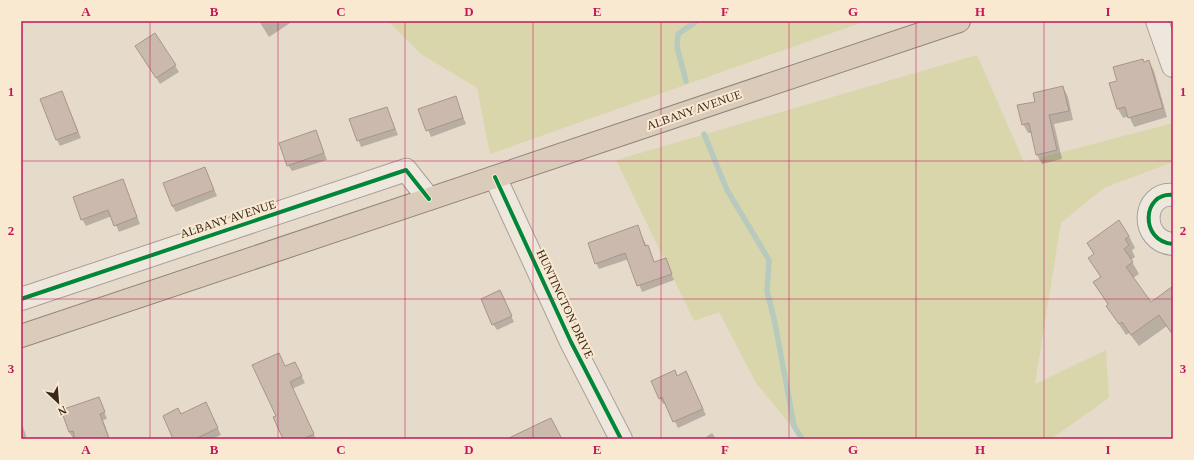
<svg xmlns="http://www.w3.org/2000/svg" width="1194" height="460" font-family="'Times New Roman',serif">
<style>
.green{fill:#d9d6ac}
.shadow{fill:#0003}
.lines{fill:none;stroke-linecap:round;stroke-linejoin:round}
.stream{stroke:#b7cabd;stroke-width:5.5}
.building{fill:#cab9ac;stroke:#a6968a}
.minor-casing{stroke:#aba095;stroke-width:24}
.highway-casing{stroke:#91867b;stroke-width:24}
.minor{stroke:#eee7dd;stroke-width:22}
.highway{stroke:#dacbbb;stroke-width:22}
.cycleway-casing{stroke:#f9e9d0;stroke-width:6}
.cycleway{stroke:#00873e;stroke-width:4}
.grid{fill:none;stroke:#c2185b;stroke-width:1;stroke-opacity:0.55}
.labels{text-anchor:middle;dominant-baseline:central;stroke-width:4;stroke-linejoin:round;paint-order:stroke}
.street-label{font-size:12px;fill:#3b281c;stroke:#f9e9d0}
.neatline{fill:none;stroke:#c2185b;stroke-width:1.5}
.grid-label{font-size:13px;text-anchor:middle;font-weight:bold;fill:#c2185b}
</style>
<rect width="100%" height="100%" fill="#e6dbcb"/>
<g class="green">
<path d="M388,21h478l-376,133 -13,-66 -56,-34z"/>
<path d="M977,55l47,107 149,-39v39l-69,26 -43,35 -26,161 71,-34 3,48 -58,41h-249l-46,-56 -37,-71 -25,9 -78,-161z"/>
</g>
<g class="shadow">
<path d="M259,21h34l-24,16z"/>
<path d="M155,34l24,38 -19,12 -20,-32z"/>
<path d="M1149,61l5,10 13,46 -33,10 -5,-11 -6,2 -5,-9 -7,-25 7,-2 26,-19z"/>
<path d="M1063,87l5,10 5,23 -19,4 8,35 -20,5 -5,-9 -5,-22h-4l-5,-9 13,-22z"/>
<path d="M62,92l19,46 -21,8 -3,-6z"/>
<path d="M455,97l11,27 -35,13 -11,-27z"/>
<path d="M387,108l11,27 -37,12 -10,-27z"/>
<path d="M316,131l11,29 -35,11 -4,-6z"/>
<path d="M205,168l12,28 -41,16 -4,-6z"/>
<path d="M123,180l17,44 -21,8 -7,-16 -26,10 -4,-7z"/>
<path d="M637,226l18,37 10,-4 9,21 -32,12 -13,-33 -30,10 -3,-6z"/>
<path d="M1129,236l6,12 -3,2 3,7 -4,3 8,14 -6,4 18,25 22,-15v47l-6,-9 -28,20 -10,-13 -3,2 -19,-29 1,-1 -14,-23 7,-4 -12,-20z"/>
<path d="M503,298l11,24 -17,8 -4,-6z"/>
<path d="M285,367l13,2 7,14 -13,6 24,50h-31l-8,-23z"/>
<path d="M677,377l12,2 17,36 -28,13 -12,-25 -3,1 -3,-6z"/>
<path d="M99,398l8,21 -4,1 7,19 -37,-1 -4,-6z"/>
<path d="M209,409l12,26 -9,4h-38l7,-24z"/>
<path d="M21,422l5,13 -1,4h-4z"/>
<path d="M712,433l4,6h-13z"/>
</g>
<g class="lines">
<g class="stream">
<path d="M686,81l-9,-34 1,-13 19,-13"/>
<path d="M704,134l23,56 42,70 -2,31 8,32 19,103 8,13"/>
</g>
</g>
<g class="building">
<path d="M155,33l21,32 -20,13 -21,-32z"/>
<path d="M1143,59l1,3 5,-2 14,48 -35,10 -3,-11 -8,2 -8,-26 8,-2 -4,-14z"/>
<path d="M1063,86l6,25 -20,4 8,35 -21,5 -7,-32 -7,2 -5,-20 18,-3 -2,-9z"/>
<path d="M62,91l16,41 -22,8 -16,-41z"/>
<path d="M456,96l7,22 -37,13 -8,-22z"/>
<path d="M387,107l8,22 -38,12 -8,-22z"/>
<path d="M316,130l8,23 -37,13 -8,-23z"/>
<path d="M205,167l9,23 -42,16 -9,-23z"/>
<path d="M123,179l14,38 -23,9 -6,-16 -27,10 -8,-23z"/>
<path d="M1119,220l10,16 -4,3 4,6 -5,4 9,13 -7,5 25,35 22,-16v49l-14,-20 -28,20 -9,-13 -3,2 -13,-18 2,-2 -15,-22 8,-5 -13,-19 6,-4 -7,-11z"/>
<path d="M638,225l7,21 3,-1 6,17 12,-4 6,16 -35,12 -12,-33 -30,11 -7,-21z"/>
<path d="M500,290l12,26 -20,9 -11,-26z"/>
<path d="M279,353l6,13 10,-4 7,14 -12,6 24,52 -11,5h-20l-10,-22 3,-1 -24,-51z"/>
<path d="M675,370l2,6 9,-5 17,38 -30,13 -11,-25 -3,2 -8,-18z"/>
<path d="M99,397l6,15 -5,2 9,25h-34l-2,-8 -4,1 -8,-22z"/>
<path d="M206,402l12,26 -23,11h-22l-10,-23 15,-8 3,6z"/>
<path d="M551,418l11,21h-55l33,-16z"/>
</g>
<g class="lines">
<g class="minor-casing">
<g id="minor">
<path d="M1157,21l16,45"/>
<path d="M495,177l76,165 50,97"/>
<path d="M1173,195c-31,-3 -34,46 0,49"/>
<path d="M21,299l385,-129 23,29"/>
</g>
</g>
<g class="highway-casing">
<path id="highway" d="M21,336l938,-315"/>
</g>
<use href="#minor" class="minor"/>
<use href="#highway" class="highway"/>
<g class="cycleway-casing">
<g id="cycleway">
<path d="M495,177l76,165 50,97"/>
<path d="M1173,195c-31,-3 -34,46 0,49"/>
<path d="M21,299l385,-129 23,29"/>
</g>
</g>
<use href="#cycleway" class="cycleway"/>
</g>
<path class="grid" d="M150,21v418M278,21v418M405,21v418M533,21v418M661,21v418M789,21v418M916,21v418M1044,21v418M21,161h1152M21,299h1152"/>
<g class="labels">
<g class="street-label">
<text transform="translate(694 110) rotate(-19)">ALBANY AVENUE</text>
<text transform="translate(228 219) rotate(-18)">ALBANY AVENUE</text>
<text transform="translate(565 304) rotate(65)">HUNTINGTON DRIVE</text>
</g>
</g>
<rect width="1194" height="460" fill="none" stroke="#f9e9d0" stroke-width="44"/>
<g transform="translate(58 402) rotate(154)" stroke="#f9e9d0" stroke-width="3" paint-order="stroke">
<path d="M0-3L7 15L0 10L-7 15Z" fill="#3b281c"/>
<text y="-6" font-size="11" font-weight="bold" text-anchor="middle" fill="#3b281c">N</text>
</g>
<rect x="22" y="22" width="1150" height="416" class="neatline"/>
<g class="grid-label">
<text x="86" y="16">A</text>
<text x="214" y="16">B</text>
<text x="341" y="16">C</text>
<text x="469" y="16">D</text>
<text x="597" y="16">E</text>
<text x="725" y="16">F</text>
<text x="853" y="16">G</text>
<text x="980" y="16">H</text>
<text x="1108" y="16">I</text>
<text x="11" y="96">1</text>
<text x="1183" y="96">1</text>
<text x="11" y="235">2</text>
<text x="1183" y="235">2</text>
<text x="11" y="373">3</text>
<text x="1183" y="373">3</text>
<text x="86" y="454">A</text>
<text x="214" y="454">B</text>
<text x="341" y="454">C</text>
<text x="469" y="454">D</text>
<text x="597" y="454">E</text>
<text x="725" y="454">F</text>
<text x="853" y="454">G</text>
<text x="980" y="454">H</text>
<text x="1108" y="454">I</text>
</g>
</svg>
